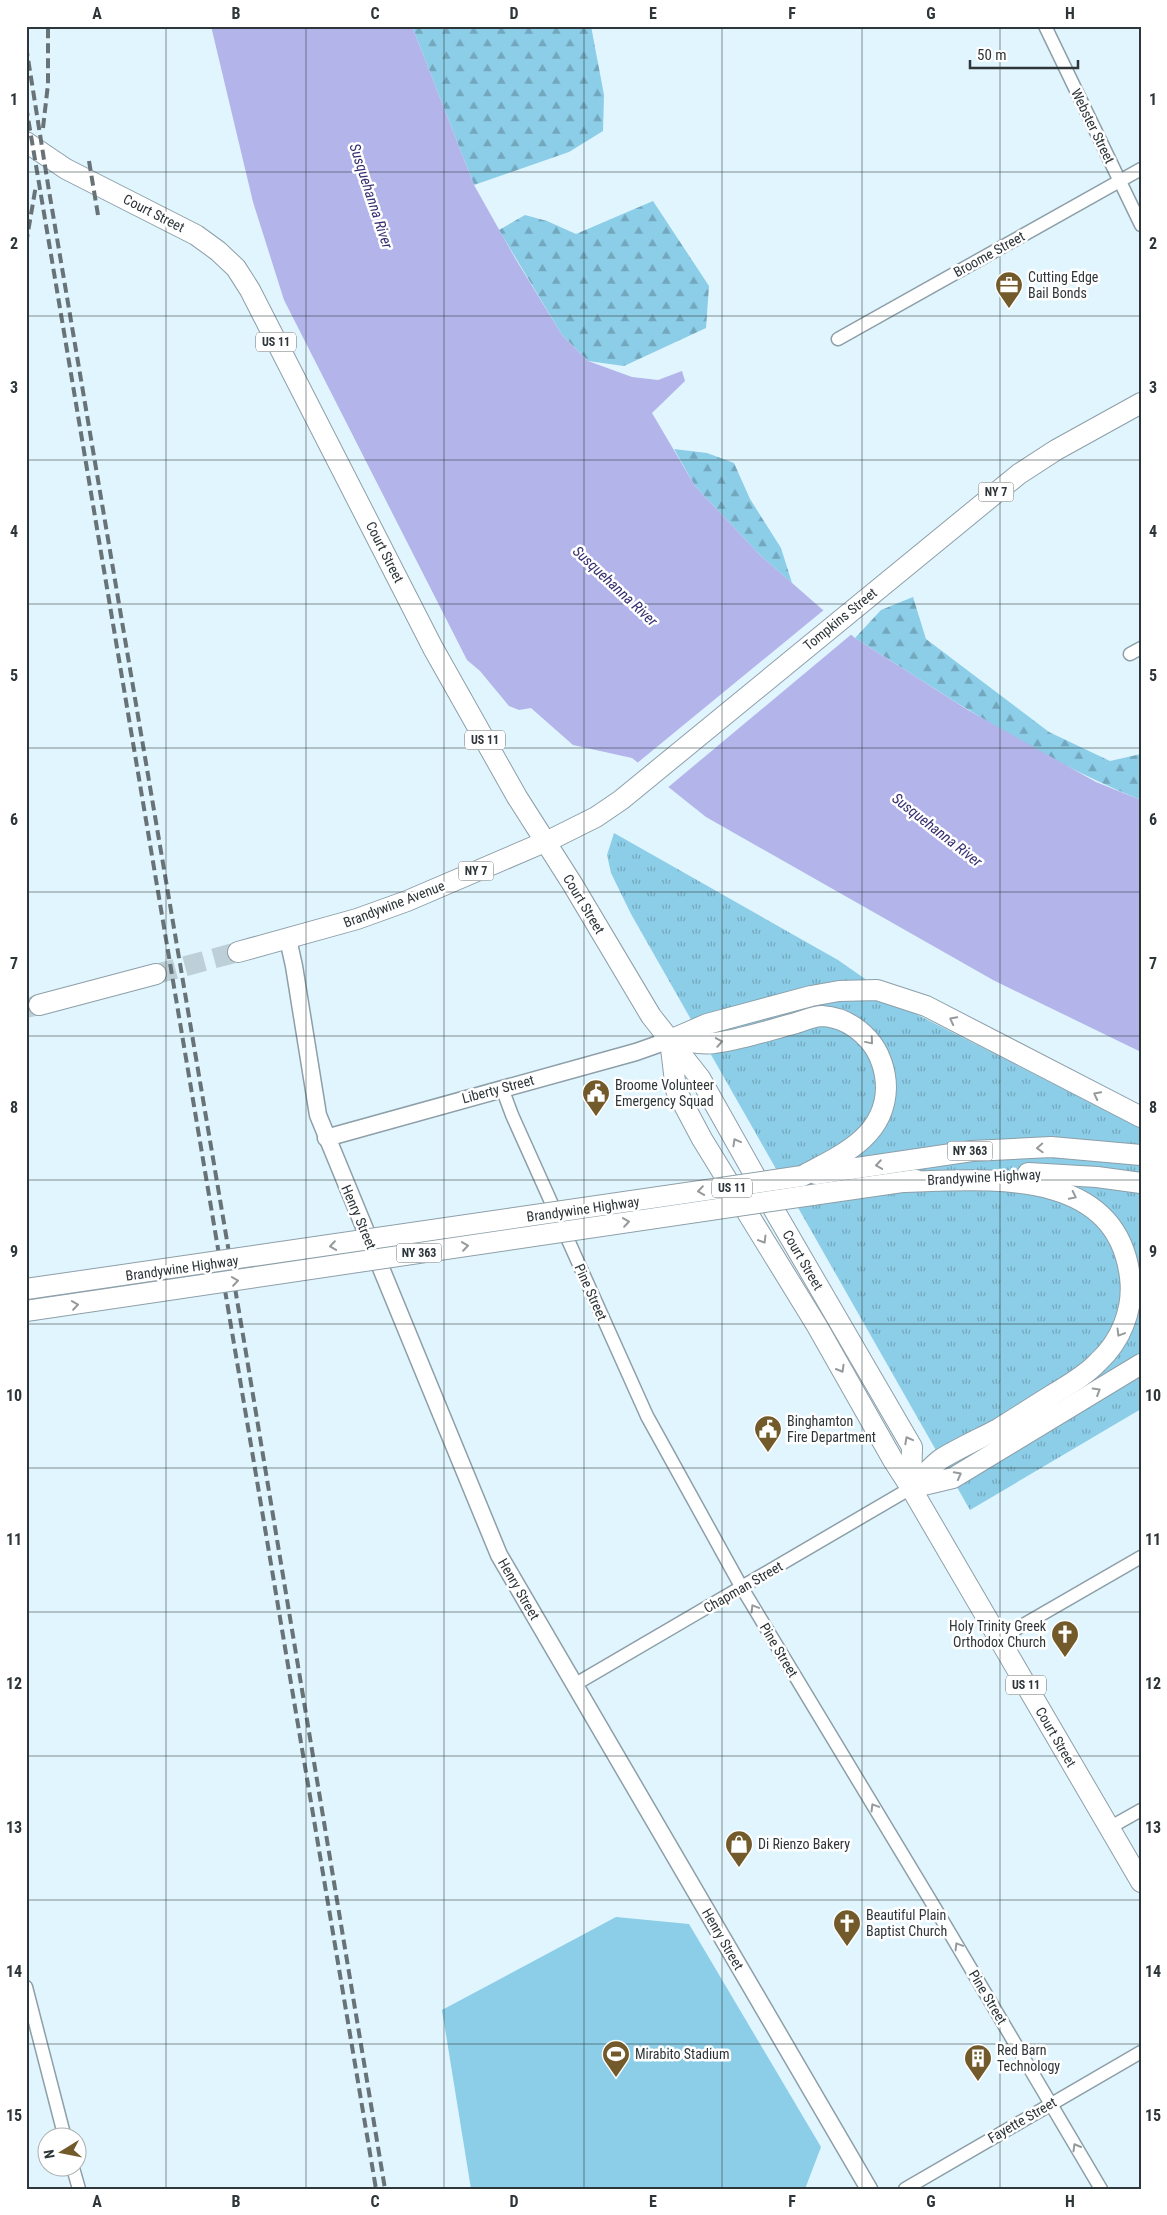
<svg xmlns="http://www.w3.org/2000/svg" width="1167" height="2215" font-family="'Roboto Condensed',sans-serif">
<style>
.grass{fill:url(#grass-tufts)}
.forest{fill:url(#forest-firs)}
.garden{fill:#8ccde8}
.water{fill:#b3b4ea}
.pier{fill:#e1f5fe}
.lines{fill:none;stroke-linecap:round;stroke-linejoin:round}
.primary-tunnel{stroke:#bdcfd7;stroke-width:20;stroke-dasharray:20 10;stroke-linecap:butt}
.minor-casing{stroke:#8d9fa8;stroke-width:15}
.tertiary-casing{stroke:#8d9fa8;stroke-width:19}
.primary-casing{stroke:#8d9fa8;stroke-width:22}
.minor{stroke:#fff;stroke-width:12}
.tertiary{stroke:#fff;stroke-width:16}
.primary{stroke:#fff;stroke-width:20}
.rail{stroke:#687378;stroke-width:4;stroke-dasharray:10 5;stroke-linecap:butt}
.primary-bridge-casing{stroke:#8d9fa8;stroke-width:22;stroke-linecap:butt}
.primary-bridge{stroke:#fff;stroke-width:20}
.oneway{stroke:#969a9c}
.grid{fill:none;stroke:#2e3639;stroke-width:1;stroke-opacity:0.55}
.labels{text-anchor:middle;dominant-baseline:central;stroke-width:5;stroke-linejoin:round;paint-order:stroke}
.shield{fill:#fff;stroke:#6d7274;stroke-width:1}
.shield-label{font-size:12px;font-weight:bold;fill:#2e3639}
.street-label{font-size:14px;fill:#2e3639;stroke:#fff}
.poi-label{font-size:14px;fill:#2e3639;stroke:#fff;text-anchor:start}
.water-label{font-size:15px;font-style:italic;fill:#363070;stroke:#fff}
.neatline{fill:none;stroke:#2e3639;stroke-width:2}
.grid-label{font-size:16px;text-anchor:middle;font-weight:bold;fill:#2e3639}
</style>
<defs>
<pattern id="grass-tufts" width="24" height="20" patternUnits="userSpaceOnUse" patternTransform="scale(1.25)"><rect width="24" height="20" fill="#8ccde8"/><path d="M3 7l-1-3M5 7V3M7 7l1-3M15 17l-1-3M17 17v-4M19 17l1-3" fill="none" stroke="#73a7bd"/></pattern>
<pattern id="forest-firs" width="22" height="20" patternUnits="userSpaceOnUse" patternTransform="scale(1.25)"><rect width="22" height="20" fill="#8ccde8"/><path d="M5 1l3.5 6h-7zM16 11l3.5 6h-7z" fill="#73a7bd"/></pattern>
</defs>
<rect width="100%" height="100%" fill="#e1f5fe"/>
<path class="grass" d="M614,833l224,127 76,53 227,115v281l-171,101 -339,-596 -20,-41 -4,-18z"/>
<g class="forest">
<path d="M412,26h179l13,69 -1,36 -34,21 -95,33z"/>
<path d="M653,201l56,85 -3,42 -82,38 -36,-5 -26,-26 -63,-105 26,-15 22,6 29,13z"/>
<path d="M674,449l33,4 27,10 16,36 31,49 11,35 -33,-29 -64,-68z"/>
<path d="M913,597l13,42 123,93 61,29 31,-7v46c-102,-41 -194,-104 -286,-162l26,-28z"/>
</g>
<path class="garden" d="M616,1917l73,7 132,223 -16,42h-334l-29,-179z"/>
<path class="water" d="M211,26h201l62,159 41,73 47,77 26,26 44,16 26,3 24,-9 3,10 -33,32 43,73 64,68 96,84 113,72 128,72 45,18v252l-148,-72 -287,-163 -74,-59 -59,-13 -42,-37 -12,2 -10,-4 -29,-35 -13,-11 -183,-360 -31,-98z"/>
<path class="pier" d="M825,609l28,24 -187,156 -30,-25z"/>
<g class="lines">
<g class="primary-tunnel">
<path d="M156,974l82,-22"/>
<path d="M26,1008l13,-3"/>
</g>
<g class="minor-casing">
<g id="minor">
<path d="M1045,26l96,199"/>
<path d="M838,339l303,-170"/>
<path d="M1130,654l11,-6"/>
<path d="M502,1088l10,27 135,301 21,38 74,134 193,320 166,281"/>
<path d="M999,1639l142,-82"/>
<path d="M574,1685l337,-197"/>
<path d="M1109,1828l32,-18"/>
<path d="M26,1987l39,151"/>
<path d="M73,2168l6,21"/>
<path d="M905,2189l236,-137"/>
</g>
</g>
<g class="tertiary-casing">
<g id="tertiary">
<path d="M288,939l6,27 24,149 181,440 370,634"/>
<path d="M326,1138l310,-86 34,-12"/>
</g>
</g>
<g class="primary-casing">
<g id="primary">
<path d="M26,142l40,27 130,66 22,16 18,17 14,22 183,358 84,149 56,88 78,131 49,62 77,137 135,232 -1,41"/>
<path d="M238,952l119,-33 50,-18 147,-63 42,-21 25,-17 398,-326 37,-24 85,-47"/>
<path d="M39,1005l117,-31"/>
<path d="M670,1040l6,50 26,49 115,187 76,134 18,28 230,394"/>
<path d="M670,1040l37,-16 104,-28 28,-5 38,-1 49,16 215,111"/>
<path d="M672,1040c14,1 29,5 42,3 27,-3 55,-13 82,-20 8,-2 17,-7 26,-7 18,1 34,10 46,23 12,13 18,32 18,49 -1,50 -47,68 -84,88"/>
<path d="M1028,1173l69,4 44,6"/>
<path d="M816,1174l156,-23 79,-4 90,8"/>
<path d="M903,1182c83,-2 213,-17 227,95 4,32 -9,64 -32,85 -13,14 -30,23 -46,33 -18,11 -36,23 -54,34 -19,10 -39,19 -57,30 -11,8 -20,20 -30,29"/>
<path d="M812,1195l104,-15"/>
<path d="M911,1488l42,-10 188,-114"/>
</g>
</g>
<use href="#minor" class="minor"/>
<use href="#tertiary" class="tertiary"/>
<use href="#primary" class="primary"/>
<g class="rail">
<path d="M26,46l23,145 196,1156 140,842"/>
<path d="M26,106l350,2083"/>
<path d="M43,128l5,-44v-58"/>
<path d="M89,161l9,54"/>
<path d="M26,244l10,-59"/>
</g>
<g class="primary-bridge-casing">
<g id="primary-bridge">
<path d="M26,1289l776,-113"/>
<path d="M26,1311l786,-116"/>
</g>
</g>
<use href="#primary-bridge" class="primary-bridge"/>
</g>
<defs><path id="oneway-chevron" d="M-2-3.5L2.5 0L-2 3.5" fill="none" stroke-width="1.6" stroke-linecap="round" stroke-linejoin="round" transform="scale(1.25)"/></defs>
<g class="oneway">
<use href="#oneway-chevron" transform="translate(953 1020) rotate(-153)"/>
<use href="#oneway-chevron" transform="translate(870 1041) rotate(50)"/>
<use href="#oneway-chevron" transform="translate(719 1042) rotate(-10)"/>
<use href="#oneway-chevron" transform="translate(1097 1095) rotate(-153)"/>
<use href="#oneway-chevron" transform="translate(736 1142) rotate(-119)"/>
<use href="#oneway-chevron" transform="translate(1040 1148) rotate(177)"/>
<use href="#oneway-chevron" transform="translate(879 1165) rotate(171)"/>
<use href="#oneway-chevron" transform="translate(701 1191) rotate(172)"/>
<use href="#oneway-chevron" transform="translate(1073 1196) rotate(26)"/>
<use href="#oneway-chevron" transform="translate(626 1222) rotate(-8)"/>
<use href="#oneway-chevron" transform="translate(763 1240) rotate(59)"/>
<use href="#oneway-chevron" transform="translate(333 1246) rotate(172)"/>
<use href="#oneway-chevron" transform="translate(465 1246) rotate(-8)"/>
<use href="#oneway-chevron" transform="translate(235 1281) rotate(-8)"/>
<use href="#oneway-chevron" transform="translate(75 1305) rotate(-8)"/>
<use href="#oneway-chevron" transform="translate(1120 1333) rotate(121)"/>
<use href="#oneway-chevron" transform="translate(841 1369) rotate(60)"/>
<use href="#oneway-chevron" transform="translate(1097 1391) rotate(-31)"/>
<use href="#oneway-chevron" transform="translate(908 1440) rotate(-118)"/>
<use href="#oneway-chevron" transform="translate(958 1475) rotate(-28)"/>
<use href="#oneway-chevron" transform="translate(754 1608) rotate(-121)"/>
<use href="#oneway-chevron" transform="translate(874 1807) rotate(-121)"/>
<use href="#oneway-chevron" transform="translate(958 1946) rotate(-121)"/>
<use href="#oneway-chevron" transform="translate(1076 2147) rotate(-120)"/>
</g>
<path class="grid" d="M166,26v2163M306,26v2163M444,26v2163M584,26v2163M722,26v2163M862,26v2163M1000,26v2163M26,172h1115M26,316h1115M26,460h1115M26,604h1115M26,748h1115M26,892h1115M26,1036h1115M26,1180h1115M26,1324h1115M26,1468h1115M26,1612h1115M26,1756h1115M26,1900h1115M26,2044h1115"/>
<defs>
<g id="office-pin" transform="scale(1.4375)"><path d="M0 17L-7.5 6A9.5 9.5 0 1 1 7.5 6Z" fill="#725a2a" stroke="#fff"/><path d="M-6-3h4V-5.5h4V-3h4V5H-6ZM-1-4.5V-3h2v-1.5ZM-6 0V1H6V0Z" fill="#fff"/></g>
<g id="civic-pin" transform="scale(1.4375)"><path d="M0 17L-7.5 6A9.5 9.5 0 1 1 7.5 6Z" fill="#725a2a" stroke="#fff"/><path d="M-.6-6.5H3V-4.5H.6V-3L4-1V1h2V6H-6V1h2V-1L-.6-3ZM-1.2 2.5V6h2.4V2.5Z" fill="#fff"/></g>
<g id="church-pin" transform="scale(1.4375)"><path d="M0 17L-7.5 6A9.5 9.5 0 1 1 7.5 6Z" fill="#725a2a" stroke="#fff"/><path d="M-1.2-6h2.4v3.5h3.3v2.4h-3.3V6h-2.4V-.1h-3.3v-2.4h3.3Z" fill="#fff"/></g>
<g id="shop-pin" transform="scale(1.4375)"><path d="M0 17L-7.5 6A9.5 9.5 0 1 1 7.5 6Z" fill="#725a2a" stroke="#fff"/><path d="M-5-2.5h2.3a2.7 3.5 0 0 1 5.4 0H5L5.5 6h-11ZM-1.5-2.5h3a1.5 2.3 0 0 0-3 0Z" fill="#fff"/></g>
<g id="stadium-pin" transform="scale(1.4375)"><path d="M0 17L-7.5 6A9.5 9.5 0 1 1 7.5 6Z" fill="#725a2a" stroke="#fff"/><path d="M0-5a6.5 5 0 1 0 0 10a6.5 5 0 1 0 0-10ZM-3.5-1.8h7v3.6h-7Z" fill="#fff"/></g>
<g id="building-pin" transform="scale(1.4375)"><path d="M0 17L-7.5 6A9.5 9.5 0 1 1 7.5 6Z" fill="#725a2a" stroke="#fff"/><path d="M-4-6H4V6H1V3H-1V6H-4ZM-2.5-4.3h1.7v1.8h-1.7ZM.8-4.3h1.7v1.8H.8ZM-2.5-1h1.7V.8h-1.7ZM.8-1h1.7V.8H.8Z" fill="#fff"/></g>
</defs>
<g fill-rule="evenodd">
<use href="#office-pin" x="1009" y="285"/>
<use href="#civic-pin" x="596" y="1093"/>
<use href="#civic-pin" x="768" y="1429"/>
<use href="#church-pin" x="1065" y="1634"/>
<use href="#shop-pin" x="739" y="1844"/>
<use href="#church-pin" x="847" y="1923"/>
<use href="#stadium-pin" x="616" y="2054"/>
<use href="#building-pin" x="978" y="2058"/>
</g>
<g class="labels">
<g class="shield">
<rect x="256" y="332.5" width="40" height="19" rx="4"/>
<rect x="978.5" y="482.5" width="35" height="19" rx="4"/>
<rect x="465" y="730.5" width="40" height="19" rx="4"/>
<rect x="458.5" y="861.5" width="35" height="19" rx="4"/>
<rect x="947.5" y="1141.5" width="45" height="19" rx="4"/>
<rect x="712" y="1178.5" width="40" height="19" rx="4"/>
<rect x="396.5" y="1243.5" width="45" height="19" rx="4"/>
<rect x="1006" y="1675.5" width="40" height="19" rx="4"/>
</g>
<g class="shield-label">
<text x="276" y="342">US 11</text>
<text x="996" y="492">NY 7</text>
<text x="485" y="740">US 11</text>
<text x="476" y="871">NY 7</text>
<text x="970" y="1151">NY 363</text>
<text x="732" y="1188">US 11</text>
<text x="419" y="1253">NY 363</text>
<text x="1026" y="1685">US 11</text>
</g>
<g class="street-label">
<text transform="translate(1093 126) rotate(64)">Webster Street</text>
<text transform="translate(154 213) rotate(27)">Court Street</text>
<text transform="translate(989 254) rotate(-29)">Broome Street</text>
<text transform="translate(385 552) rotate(63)">Court Street</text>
<text transform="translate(840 619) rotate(-39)">Tompkins Street</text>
<text transform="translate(394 904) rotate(-21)">Brandywine Avenue</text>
<text transform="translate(584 904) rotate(59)">Court Street</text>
<text transform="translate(498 1089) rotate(-15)">Liberty Street</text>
<text transform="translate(984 1177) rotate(-3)">Brandywine Highway</text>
<text transform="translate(583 1209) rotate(-8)">Brandywine Highway</text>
<text transform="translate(359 1217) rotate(67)">Henry Street</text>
<text transform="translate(803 1260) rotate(60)">Court Street</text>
<text transform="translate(182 1268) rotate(-8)">Brandywine Highway</text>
<text transform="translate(591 1292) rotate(66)">Pine Street</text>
<text transform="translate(743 1587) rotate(-30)">Chapman Street</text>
<text transform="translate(519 1589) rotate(60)">Henry Street</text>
<text transform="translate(779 1650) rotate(59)">Pine Street</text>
<text transform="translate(1056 1737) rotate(60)">Court Street</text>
<text transform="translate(723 1939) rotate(60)">Henry Street</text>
<text transform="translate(988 1997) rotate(59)">Pine Street</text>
<text transform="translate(1022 2120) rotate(-30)">Fayette Street</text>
</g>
<g class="poi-label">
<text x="1028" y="277">Cutting Edge<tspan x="1028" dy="16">Bail Bonds</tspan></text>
<text x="615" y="1085">Broome Volunteer<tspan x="615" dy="16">Emergency Squad</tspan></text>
<text x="787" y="1421">Binghamton<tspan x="787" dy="16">Fire Department</tspan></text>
<text x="1046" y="1626" text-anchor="end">Holy Trinity Greek<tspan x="1046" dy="16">Orthodox Church</tspan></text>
<text x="758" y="1844">Di Rienzo Bakery</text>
<text x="866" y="1915">Beautiful Plain<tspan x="866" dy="16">Baptist Church</tspan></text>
<text x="997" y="2050">Red Barn<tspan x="997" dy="16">Technology</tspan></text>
<text x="635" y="2054">Mirabito Stadium</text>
</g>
<g class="water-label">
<text transform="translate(371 196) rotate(72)">Susquehanna River</text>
<text transform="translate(615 586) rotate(43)">Susquehanna River</text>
<text transform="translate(937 830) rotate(38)">Susquehanna River</text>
</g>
</g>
<rect width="1167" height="2215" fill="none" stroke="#ffffff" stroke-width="55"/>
<g transform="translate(62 2152) rotate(260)"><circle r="24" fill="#ffffff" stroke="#abafb0"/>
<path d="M0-4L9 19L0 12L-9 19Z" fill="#725a2a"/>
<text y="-8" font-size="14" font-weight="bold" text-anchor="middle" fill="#2e3639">N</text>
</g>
<path d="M970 60v8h108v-8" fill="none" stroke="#2e3639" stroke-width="2.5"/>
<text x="977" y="60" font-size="15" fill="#2e3639" stroke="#ffffff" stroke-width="4" paint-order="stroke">50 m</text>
<rect x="28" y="28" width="1112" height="2160" class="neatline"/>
<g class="grid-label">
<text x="97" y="19">A</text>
<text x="236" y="19">B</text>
<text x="375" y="19">C</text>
<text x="514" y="19">D</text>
<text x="653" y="19">E</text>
<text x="792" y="19">F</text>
<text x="931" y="19">G</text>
<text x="1070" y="19">H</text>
<text x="14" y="105">1</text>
<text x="1153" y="105">1</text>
<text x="14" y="249">2</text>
<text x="1153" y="249">2</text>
<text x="14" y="393">3</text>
<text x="1153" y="393">3</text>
<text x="14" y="537">4</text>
<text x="1153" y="537">4</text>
<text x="14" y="681">5</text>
<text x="1153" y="681">5</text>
<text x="14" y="825">6</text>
<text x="1153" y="825">6</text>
<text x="14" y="969">7</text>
<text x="1153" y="969">7</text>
<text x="14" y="1113">8</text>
<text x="1153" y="1113">8</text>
<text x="14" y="1257">9</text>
<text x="1153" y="1257">9</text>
<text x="14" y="1401">10</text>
<text x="1153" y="1401">10</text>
<text x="14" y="1545">11</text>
<text x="1153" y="1545">11</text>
<text x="14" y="1689">12</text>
<text x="1153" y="1689">12</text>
<text x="14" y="1833">13</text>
<text x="1153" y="1833">13</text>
<text x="14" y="1977">14</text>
<text x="1153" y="1977">14</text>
<text x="14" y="2121">15</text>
<text x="1153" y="2121">15</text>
<text x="97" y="2207">A</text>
<text x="236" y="2207">B</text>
<text x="375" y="2207">C</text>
<text x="514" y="2207">D</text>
<text x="653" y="2207">E</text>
<text x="792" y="2207">F</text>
<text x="931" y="2207">G</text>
<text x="1070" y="2207">H</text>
</g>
</svg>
